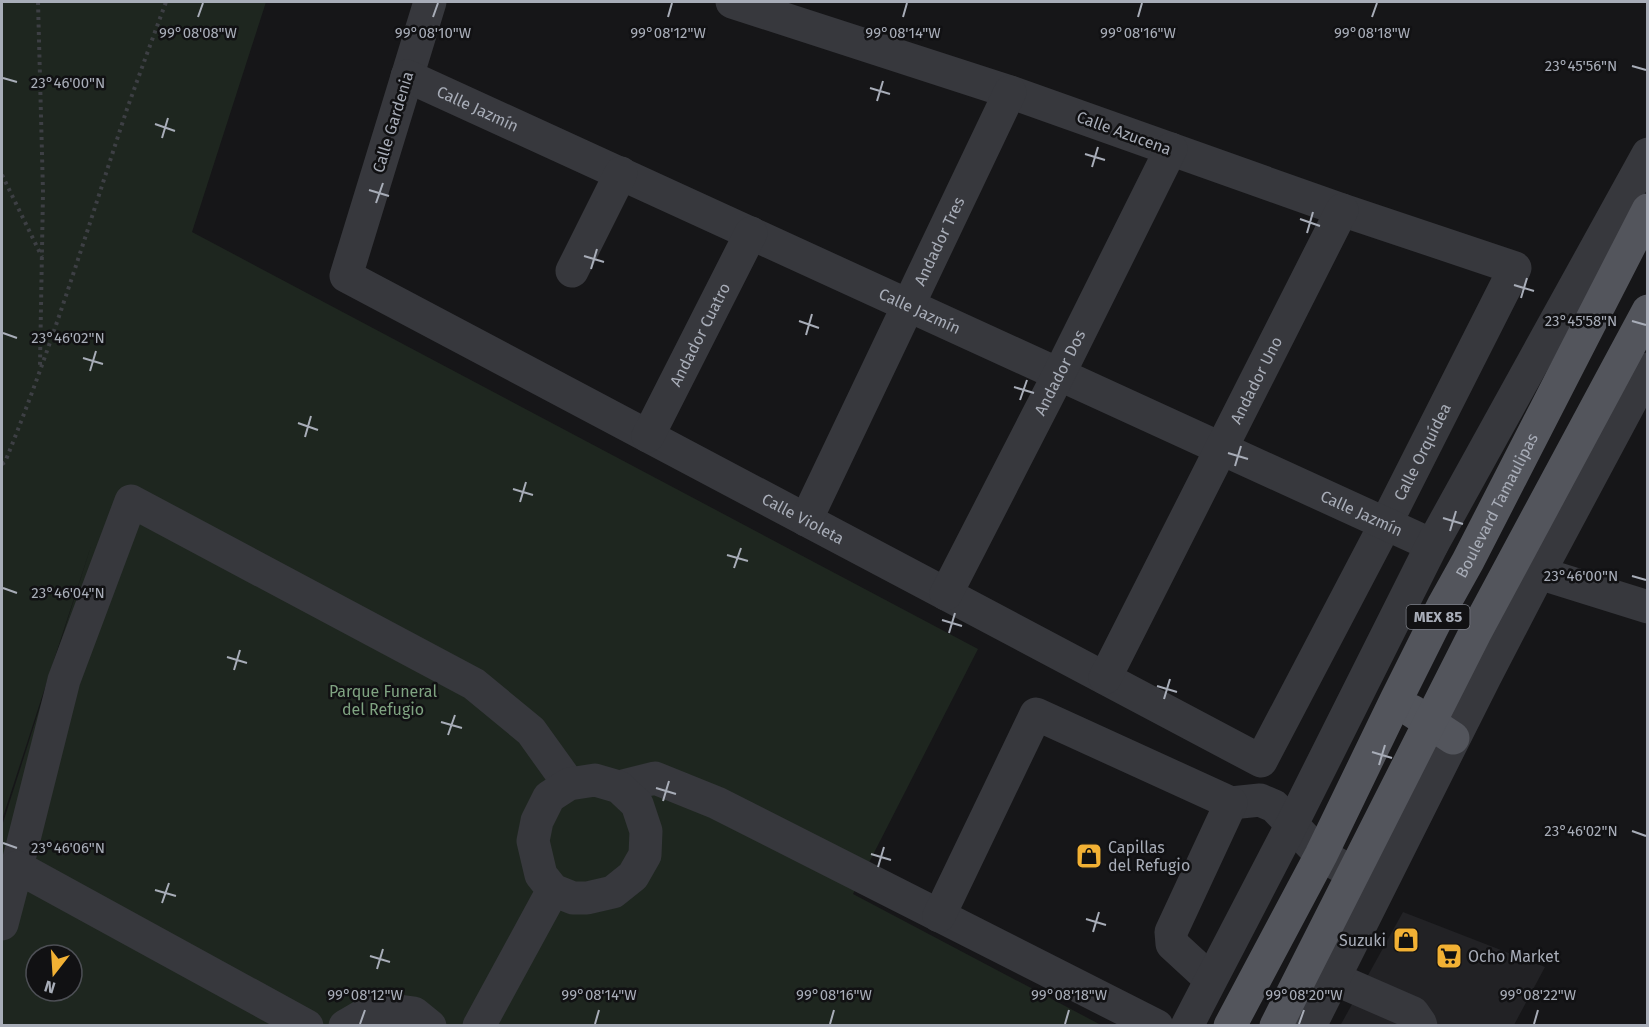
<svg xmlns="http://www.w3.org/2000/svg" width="1649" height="1027" font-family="'Fira Sans',sans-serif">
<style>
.built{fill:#222225}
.green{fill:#1e261f;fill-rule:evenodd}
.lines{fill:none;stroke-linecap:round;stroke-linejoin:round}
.path{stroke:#3d3f44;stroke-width:4;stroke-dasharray:3 4.5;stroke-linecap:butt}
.minor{stroke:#37383d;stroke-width:33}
.major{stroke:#53555c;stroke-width:33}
.ticks{fill:none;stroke:#a8adb8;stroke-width:2}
.labels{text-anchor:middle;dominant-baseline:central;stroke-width:5;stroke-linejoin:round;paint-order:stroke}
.shield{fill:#111113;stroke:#7b7e86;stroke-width:1.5}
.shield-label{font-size:15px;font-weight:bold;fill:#a8adb8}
.street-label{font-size:16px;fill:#a8adb8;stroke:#111113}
.park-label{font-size:16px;fill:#7fa381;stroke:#111113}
.poi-label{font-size:16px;fill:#a8adb8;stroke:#111113;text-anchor:start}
.ticks-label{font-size:15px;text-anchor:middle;fill:#a8adb8;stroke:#111113;stroke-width:5;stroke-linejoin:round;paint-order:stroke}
</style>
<rect width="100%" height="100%" fill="#161618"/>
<path class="built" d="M1403,912l142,55 -31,58 -174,1z"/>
<path class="green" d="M2,2h264l-74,230 786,417 -125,245 248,131h-1099v-199l90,-283 -90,277zM36,955h36v36h-36z"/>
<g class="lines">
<g class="path">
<path d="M38,2l5,190 -3,173"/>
<path d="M2,175l40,82"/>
<path d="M2,464l3,-2c47,-115 83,-235 122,-353 13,-36 26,-72 39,-107"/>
</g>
<g class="minor">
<path id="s1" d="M430,2l-84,274 915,485 125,-238 129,-255 -173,-58 -332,-118 -278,-90"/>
<path id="s2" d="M407,76l1025,469"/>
<path d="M572,271l49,-98"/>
<path id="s3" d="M648,436l103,-203"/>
<path id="s4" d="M806,520l204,-428"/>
<path d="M1539,573l109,34"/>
<path id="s5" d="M946,594l113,-220 112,-225"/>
<path id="s6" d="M1105,678l237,-468"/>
<path d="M619,787l36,-9 62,25 440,223"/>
<path d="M1231,803l29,-3 14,6 47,49 32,18"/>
<path d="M17,867l47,-187 67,-179 343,183 57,47 38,53"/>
<path d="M939,916l97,-202 195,89 -60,129 1,12 38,35"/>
<path d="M2,924l15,-57 290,159"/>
<path d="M1335,979l78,34 7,10 1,3"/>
<path d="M345,1026l31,-18 38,5 16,13"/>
<path d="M479,1026l74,-136 -12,-15 -8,-34 4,-20 12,-24 20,-13 26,-4 24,7 18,17 9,27 -1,24 -12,21 -20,16 -26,6h-14l-20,-8"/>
<path d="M1187,1026l105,-202 140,-279 216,-391"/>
<path d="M1310,1026l175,-349 54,-104 109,-204"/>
</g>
<g class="major">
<path d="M1412,711l41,27"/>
<path id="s7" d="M1230,1026l91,-171 75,-155 48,-96 24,-43 180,-351"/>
<path d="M1276,1026l199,-393 173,-322"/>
</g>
</g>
<path class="ticks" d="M198,17l5,-14M433,17l5,-14M668,17l4,-14M903,17l4,-14M1138,17l4,-14M1372,17l5,-14M1632,66l14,4M3,78l14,4M870,88l20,6M877,101l6,-20M155,124l20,7M162,138l6,-20M1085,154l20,6M1092,167l6,-20M369,190l20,6M376,203l7,-20M1300,219l20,7M1307,233l6,-21M584,256l20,6M591,269l6,-20M1514,285l20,6M1521,298l6,-20M799,321l20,7M1632,321l14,4M3,333l14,5M806,335l6,-21M83,358l20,6M90,371l6,-20M1014,387l20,6M1020,400l7,-20M298,423l20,7M305,437l6,-21M1228,453l20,6M1235,466l6,-20M513,489l20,6M520,502l6,-20M1443,518l20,6M1450,531l6,-20M727,555l21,6M734,568l7,-20M1632,576l14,4M3,588l14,5M942,620l20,6M949,633l6,-20M227,657l20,6M234,670l6,-20M1157,686l20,6M1164,699l6,-20M441,722l21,6M448,735l7,-20M1372,752l20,6M1379,765l6,-20M656,788l20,6M663,801l6,-20M1632,831l14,5M3,843l14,5M871,854l20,6M878,867l6,-20M155,890l21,6M162,903l7,-20M1086,919l20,6M1093,932l6,-20M370,956l20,6M377,969l6,-20M360,1024l5,-14M595,1024l4,-14M830,1024l4,-14M1065,1024l4,-14M1299,1024l5,-14M1534,1024l4,-14"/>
<defs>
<g id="shop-square" transform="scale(1.35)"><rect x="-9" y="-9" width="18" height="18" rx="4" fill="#f2b134" stroke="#111113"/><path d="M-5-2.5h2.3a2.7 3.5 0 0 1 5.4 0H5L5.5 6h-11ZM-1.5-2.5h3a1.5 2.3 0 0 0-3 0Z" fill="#111"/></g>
<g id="supermarket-square" transform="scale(1.35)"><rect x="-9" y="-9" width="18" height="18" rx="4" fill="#f2b134" stroke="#111113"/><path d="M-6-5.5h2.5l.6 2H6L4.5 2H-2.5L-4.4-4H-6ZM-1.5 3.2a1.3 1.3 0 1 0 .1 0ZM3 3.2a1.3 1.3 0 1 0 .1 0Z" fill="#111"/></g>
</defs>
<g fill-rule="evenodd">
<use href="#shop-square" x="1089" y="856"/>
<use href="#shop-square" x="1406" y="940"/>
<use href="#supermarket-square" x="1449" y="956"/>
</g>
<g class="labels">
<rect class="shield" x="1406.5" y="605" width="63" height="24" rx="4.5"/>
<g class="shield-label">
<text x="1438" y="617">MEX 85</text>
</g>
<g class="street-label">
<text stroke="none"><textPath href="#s2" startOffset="78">Calle Jazmín</textPath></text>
<text transform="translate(393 122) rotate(-73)">Calle Gardenia</text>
<text transform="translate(1124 133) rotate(20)">Calle Azucena</text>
<text stroke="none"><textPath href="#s4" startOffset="309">Andador Tres</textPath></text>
<text stroke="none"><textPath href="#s2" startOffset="564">Calle Jazmín</textPath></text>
<text stroke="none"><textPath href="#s3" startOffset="114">Andador Cuatro</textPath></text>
<text stroke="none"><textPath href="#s5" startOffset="249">Andador Dos</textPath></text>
<text stroke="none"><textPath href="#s6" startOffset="334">Andador Uno</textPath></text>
<text stroke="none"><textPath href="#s1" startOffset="1671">Calle Orquídea</textPath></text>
<text stroke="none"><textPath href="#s7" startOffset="585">Boulevard Tamaulipas</textPath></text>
<text stroke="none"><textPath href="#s2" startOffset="1050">Calle Jazmín</textPath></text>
<text stroke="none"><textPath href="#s1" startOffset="804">Calle Violeta</textPath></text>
</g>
<g class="park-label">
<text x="383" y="691">Parque Funeral<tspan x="383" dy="18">del Refugio</tspan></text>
</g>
<g class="poi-label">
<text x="1108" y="847">Capillas<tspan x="1108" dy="18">del Refugio</tspan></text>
<text x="1386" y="940" text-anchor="end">Suzuki</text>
<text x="1468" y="956">Ocho Market</text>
</g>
</g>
<g class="ticks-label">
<text x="198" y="38">99°08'08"W</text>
<text x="433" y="38">99°08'10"W</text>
<text x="668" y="38">99°08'12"W</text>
<text x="903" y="38">99°08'14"W</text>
<text x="1138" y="38">99°08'16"W</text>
<text x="1372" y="38">99°08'18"W</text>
<text x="1581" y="71">23°45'56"N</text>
<text x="68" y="88">23°46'00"N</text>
<text x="1581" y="326">23°45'58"N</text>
<text x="68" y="343">23°46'02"N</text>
<text x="1581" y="581">23°46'00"N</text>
<text x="68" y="598">23°46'04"N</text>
<text x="1581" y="836">23°46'02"N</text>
<text x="68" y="853">23°46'06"N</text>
<text x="365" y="1000">99°08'12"W</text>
<text x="599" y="1000">99°08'14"W</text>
<text x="834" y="1000">99°08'16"W</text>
<text x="1069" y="1000">99°08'18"W</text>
<text x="1304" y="1000">99°08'20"W</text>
<text x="1538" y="1000">99°08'22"W</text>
</g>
<rect width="1649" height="1027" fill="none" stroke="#a8adb8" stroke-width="6"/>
<g transform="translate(54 973) rotate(197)"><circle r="28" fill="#111113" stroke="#4d4f55" stroke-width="1.5"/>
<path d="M0-4.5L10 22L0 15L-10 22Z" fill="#f2b134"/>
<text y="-9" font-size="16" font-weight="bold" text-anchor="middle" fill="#a8adb8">N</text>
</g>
</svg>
